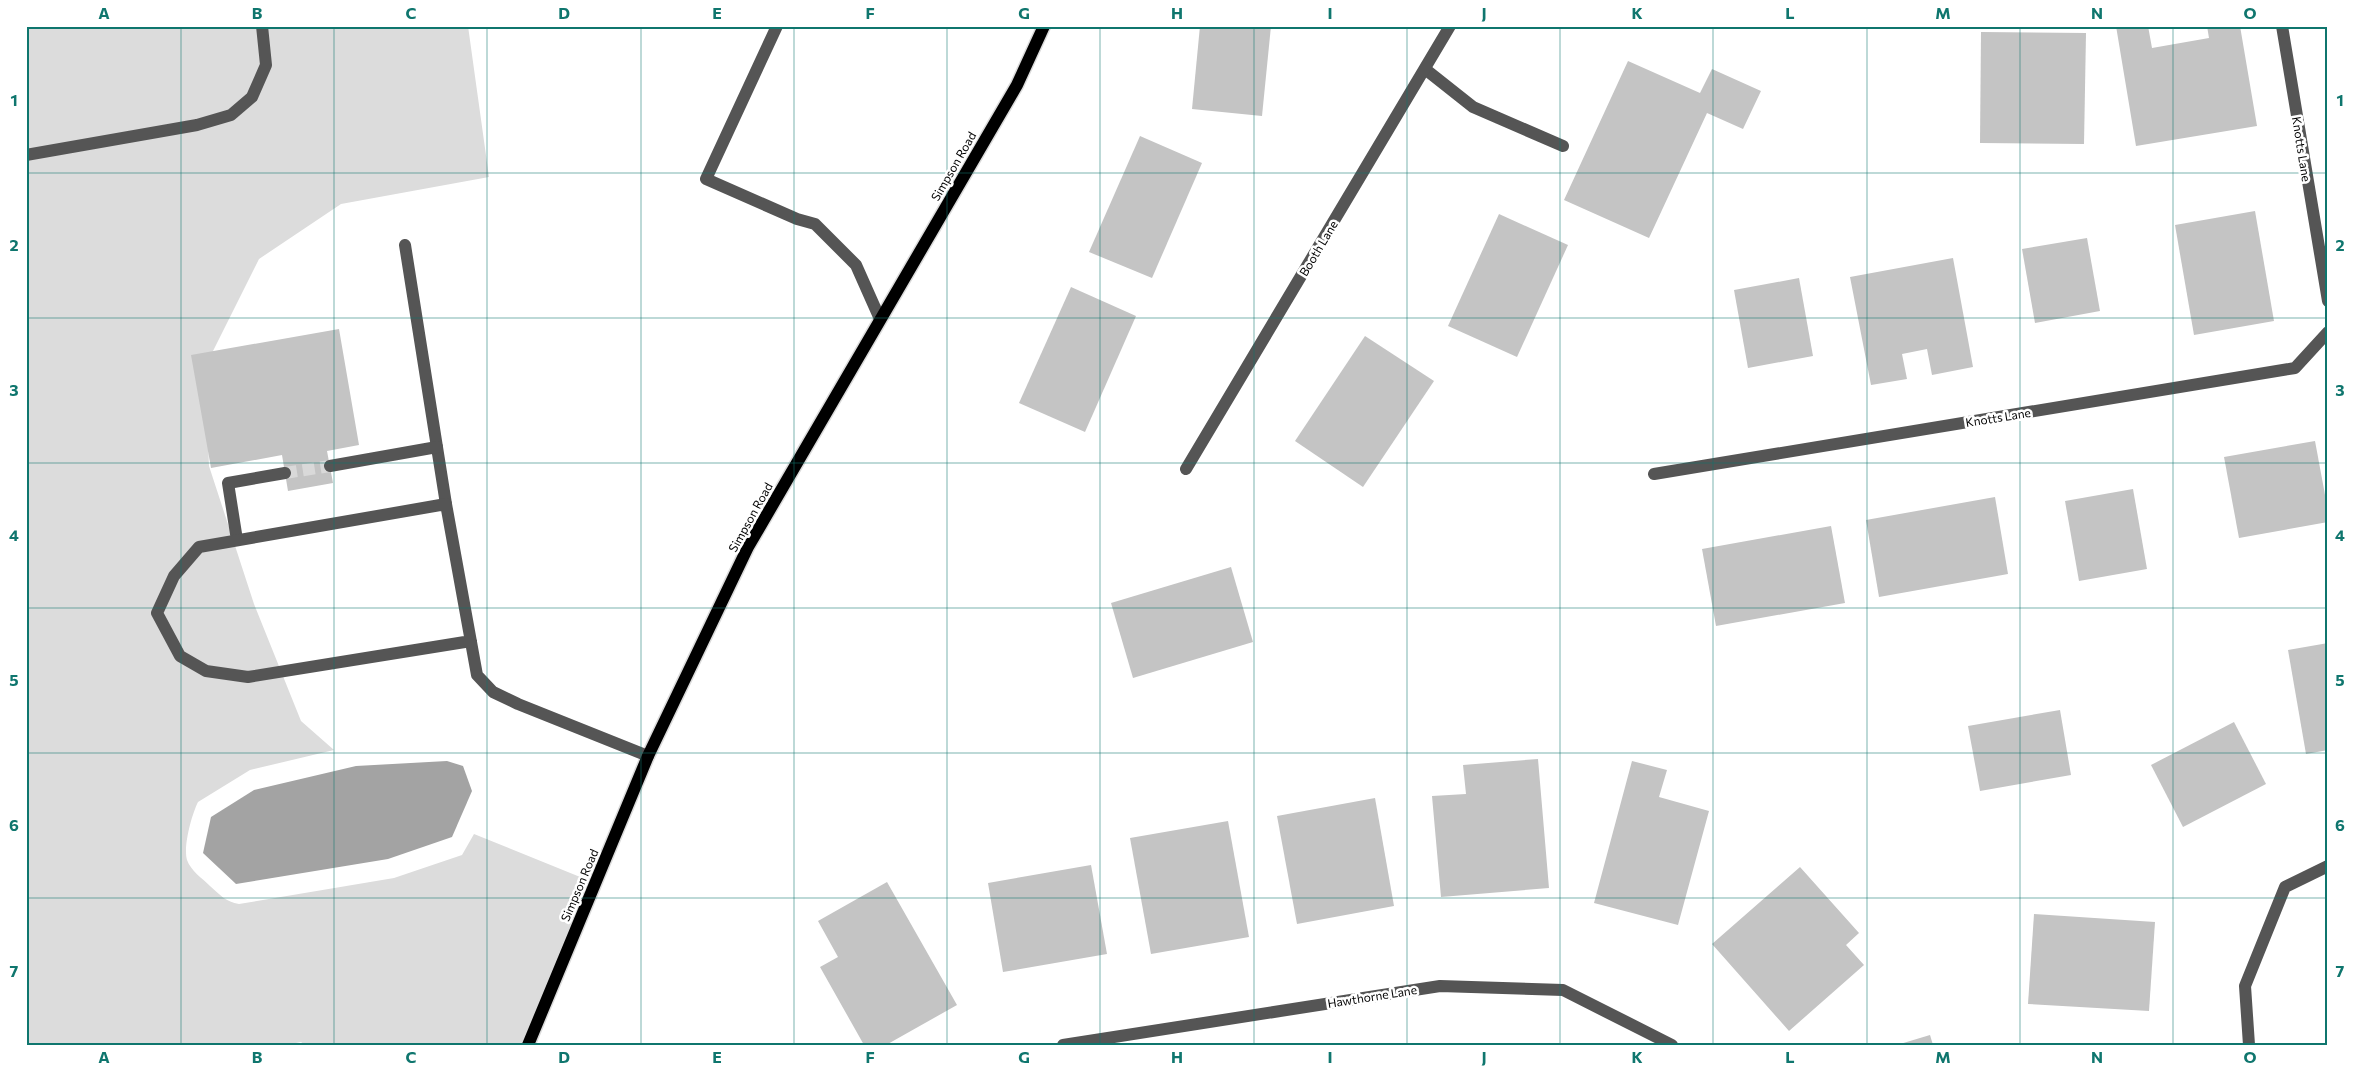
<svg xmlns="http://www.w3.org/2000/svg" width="2354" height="1071" font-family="Commissioner,sans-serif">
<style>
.green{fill:#dcdcdc}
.water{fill:#a3a3a3}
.building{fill:#c4c4c4}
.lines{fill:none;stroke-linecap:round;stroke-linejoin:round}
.minor-tunnel{stroke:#d9d9d9;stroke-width:12;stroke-dasharray:12 6;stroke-linecap:butt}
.major-casing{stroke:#dbdbdb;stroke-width:15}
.minor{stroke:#555;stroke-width:12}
.major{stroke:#000;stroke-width:12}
.grid{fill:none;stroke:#0f766e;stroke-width:1;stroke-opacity:0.55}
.labels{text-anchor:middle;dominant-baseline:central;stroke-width:5;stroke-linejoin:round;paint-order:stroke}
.street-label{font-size:12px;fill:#000;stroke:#fff}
.neatline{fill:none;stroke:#0f766e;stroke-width:2}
.grid-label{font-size:16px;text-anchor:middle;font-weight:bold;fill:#0f766e}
</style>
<rect width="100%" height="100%" fill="#fff"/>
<path class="green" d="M26,26h442l21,151 -148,27 -82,55 -54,108 4,99 45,138 47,117 33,29 -84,20 -52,32c-6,12 -15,44 -11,58 4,11 15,18 23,26 10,9 16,16 29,18l155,-26 68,-23 12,-21 121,49 -61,162h-229l-4,-3 -15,3h-260z"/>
<path class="water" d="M447,761l16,5 9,25 -20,46 -64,22 -152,25 -33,-31 8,-36 43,-27 102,-24z"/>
<g class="building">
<path d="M1200,26h71l-9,90 -70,-7z"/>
<path d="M2116,26h32l4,22 57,-10 -2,-12h33l17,100 -121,20z"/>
<path d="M1981,32l105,1 -2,111 -104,-1z"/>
<path d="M1628,61l72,32 12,-24 49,22 -18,38 -36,-16 -58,125 -85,-38z"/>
<path d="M1140,136l62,27 -50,115 -63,-26z"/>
<path d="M2255,211l19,110 -80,14 -19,-110z"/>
<path d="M1499,214l69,31 -51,112 -69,-31z"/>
<path d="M2087,238l13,73 -65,12 -13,-74z"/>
<path d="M1953,258l20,109 -41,8 -5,-26 -25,5 5,25 -36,6 -21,-108z"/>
<path d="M1799,278l14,78 -65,12 -14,-78z"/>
<path d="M1071,287l65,29 -51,116 -66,-29z"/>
<path d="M339,329l20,116 -32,6 6,32 -45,8 -6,-36 -71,13 -20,-113z"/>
<path d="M1365,336l69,45 -71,106 -68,-46z"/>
<path d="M2315,441l13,70v11l-89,16 -15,-81z"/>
<path d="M2133,489l14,80 -68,12 -14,-80z"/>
<path d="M1995,497l13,77 -129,23 -13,-77z"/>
<path d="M1831,526l14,77 -129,23 -14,-77z"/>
<path d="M1231,567l22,75 -120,36 -22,-75z"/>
<path d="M2328,643v107l-22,4 -18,-104z"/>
<path d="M2060,710l11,65 -91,16 -12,-65z"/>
<path d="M2234,722l32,62 -83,43 -32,-62z"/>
<path d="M1538,759l11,129 -108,9 -9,-101 34,-2 -3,-29z"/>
<path d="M1632,761l35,9 -8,27 50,14 -31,114 -84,-22z"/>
<path d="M1375,798l19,108 -97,18 -20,-108z"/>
<path d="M1228,821l21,116 -98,17 -21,-116z"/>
<path d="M1091,865l16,89 -104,18 -15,-89z"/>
<path d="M1800,867l59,66 -13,12 18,20 -75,66 -77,-87z"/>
<path d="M887,882l70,123 -71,40h-22l-44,-78 18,-10 -20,-36z"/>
<path d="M2034,914l121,8 -6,89 -121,-7z"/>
<path d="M1930,1035l3,10h-33v-1z"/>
</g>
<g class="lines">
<path class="minor-tunnel" d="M285,473l45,-7"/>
<g class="major-casing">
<path id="major" d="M528,1045l120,-289 100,-209 269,-462 27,-59"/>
</g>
<g class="minor">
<path d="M777,26l-71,153 91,40 18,5 41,41 24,54"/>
<path d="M2282,26l46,275"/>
<path d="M1425,69l48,38 90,39"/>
<path d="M26,155l171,-30 34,-10 21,-18 14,-32 -4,-39"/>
<path d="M405,245l41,259"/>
<path d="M330,466l107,-19"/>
<path d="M1186,469l264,-443"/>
<path d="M1654,474l641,-106 33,-36"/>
<path d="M237,540l-9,-57 57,-10"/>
<path d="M471,641l-223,36 -42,-6 -26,-15 -23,-43 17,-37 25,-29 247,-43 31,171 16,17 25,12 130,52"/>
<path d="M1063,1045l377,-59 123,4 109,55"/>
<path d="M2249,1045l-4,-59 40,-99 43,-21"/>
</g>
<use href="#major" class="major"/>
</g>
<path class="grid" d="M181,26v1019M334,26v1019M487,26v1019M641,26v1019M794,26v1019M947,26v1019M1100,26v1019M1254,26v1019M1407,26v1019M1560,26v1019M1713,26v1019M1867,26v1019M2020,26v1019M2173,26v1019M26,173h2302M26,318h2302M26,463h2302M26,608h2302M26,753h2302M26,898h2302"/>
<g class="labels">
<g class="street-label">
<text transform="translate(2302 149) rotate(81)">Knotts Lane</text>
<text transform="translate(953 166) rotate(-60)">Simpson Road</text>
<text transform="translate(1318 248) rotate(-59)">Booth Lane</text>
<text transform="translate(1998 417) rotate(-9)">Knotts Lane</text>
<text transform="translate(750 517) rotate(-61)">Simpson Road</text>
<text transform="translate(579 885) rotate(-67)">Simpson Road</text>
<text transform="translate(1372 996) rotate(-9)">Hawthorne Lane</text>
</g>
</g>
<rect width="2354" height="1071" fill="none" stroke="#ffffff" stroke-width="55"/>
<rect x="28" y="28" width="2298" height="1016" class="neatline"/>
<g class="grid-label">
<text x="104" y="19">A</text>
<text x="257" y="19">B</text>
<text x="411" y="19">C</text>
<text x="564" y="19">D</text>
<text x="717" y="19">E</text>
<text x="870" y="19">F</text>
<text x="1024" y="19">G</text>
<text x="1177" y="19">H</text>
<text x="1330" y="19">I</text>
<text x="1484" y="19">J</text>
<text x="1637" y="19">K</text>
<text x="1790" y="19">L</text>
<text x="1943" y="19">M</text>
<text x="2097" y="19">N</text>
<text x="2250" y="19">O</text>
<text x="14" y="106">1</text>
<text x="2340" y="106">1</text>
<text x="14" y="251">2</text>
<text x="2340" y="251">2</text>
<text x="14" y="396">3</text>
<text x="2340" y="396">3</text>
<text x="14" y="541">4</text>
<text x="2340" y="541">4</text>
<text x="14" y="686">5</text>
<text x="2340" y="686">5</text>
<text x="14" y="831">6</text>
<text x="2340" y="831">6</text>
<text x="14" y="977">7</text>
<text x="2340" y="977">7</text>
<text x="104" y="1063">A</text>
<text x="257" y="1063">B</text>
<text x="411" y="1063">C</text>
<text x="564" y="1063">D</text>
<text x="717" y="1063">E</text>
<text x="870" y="1063">F</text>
<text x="1024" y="1063">G</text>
<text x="1177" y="1063">H</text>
<text x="1330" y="1063">I</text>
<text x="1484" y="1063">J</text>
<text x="1637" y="1063">K</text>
<text x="1790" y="1063">L</text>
<text x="1943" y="1063">M</text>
<text x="2097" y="1063">N</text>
<text x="2250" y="1063">O</text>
</g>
</svg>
